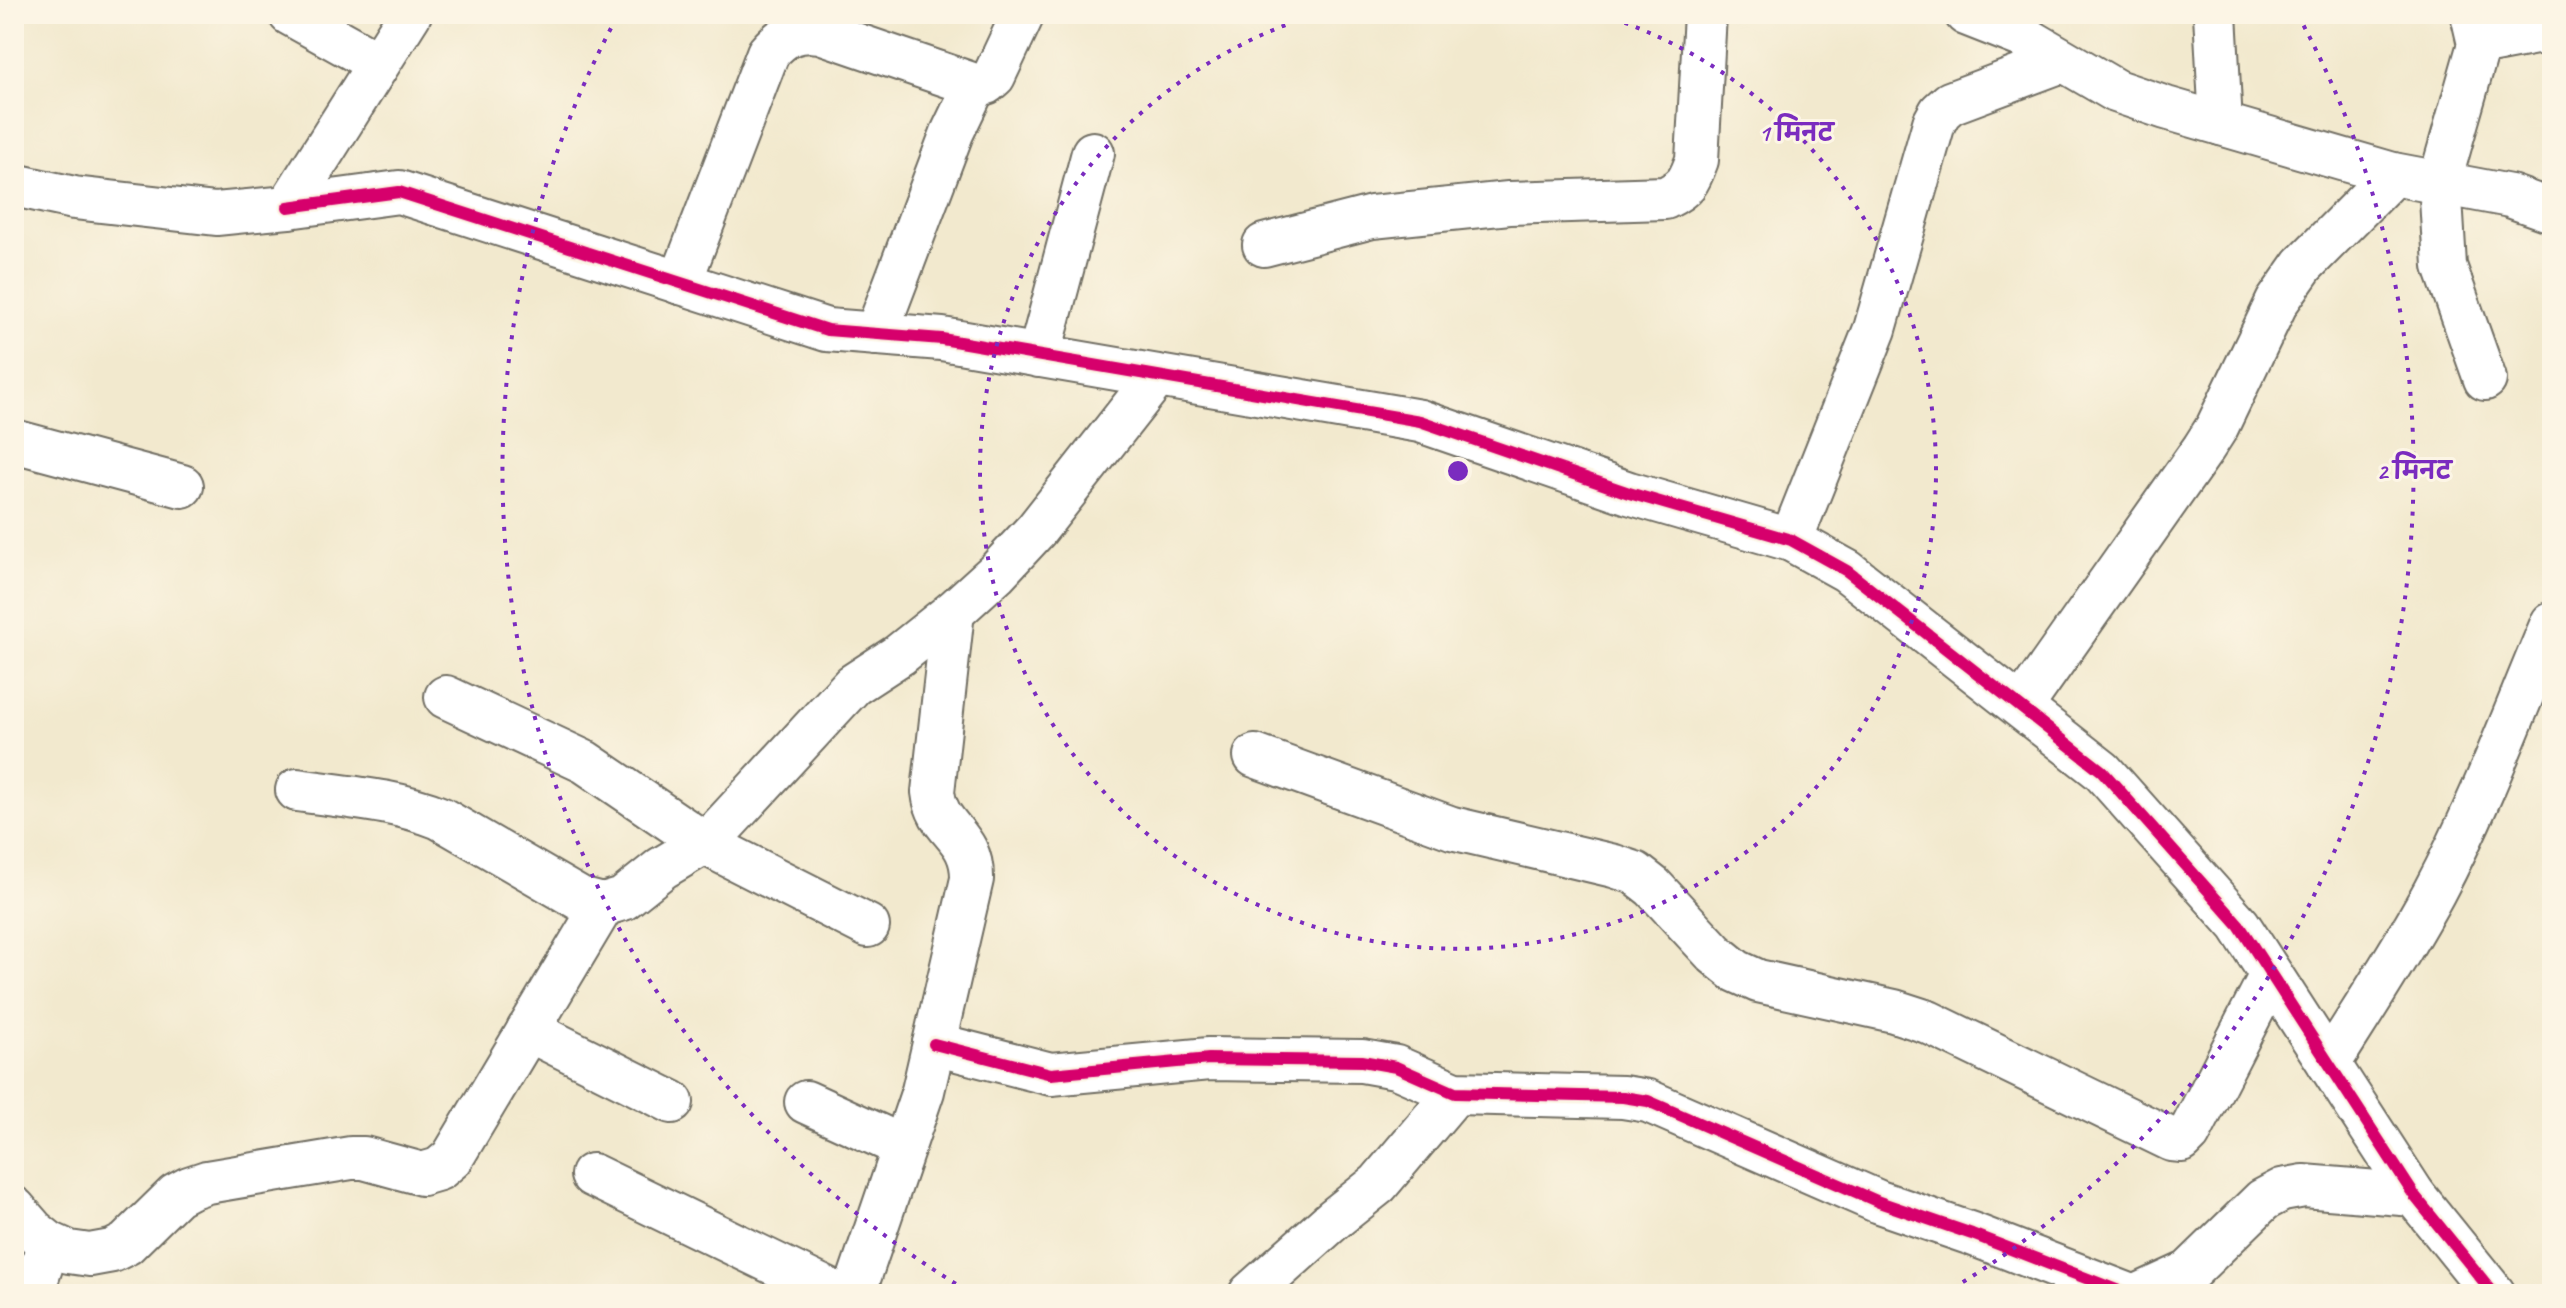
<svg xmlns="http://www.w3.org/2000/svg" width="2566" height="1308" font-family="Caveat,'Playpen Sans Deva',sans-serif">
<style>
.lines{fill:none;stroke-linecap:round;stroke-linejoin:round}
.minor-casing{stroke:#716e64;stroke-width:46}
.minor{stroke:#fff;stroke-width:42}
.cycleway-casing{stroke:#fcf5e5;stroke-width:17}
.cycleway{stroke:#d6006c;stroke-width:12}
.ring{fill:none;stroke:#7b2cbf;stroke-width:4;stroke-dasharray:4 8}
.centre{fill:#7b2cbf;stroke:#fcf5e5;stroke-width:4}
.ring-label{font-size:24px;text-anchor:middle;font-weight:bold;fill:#7b2cbf;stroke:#fcf5e5;stroke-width:6;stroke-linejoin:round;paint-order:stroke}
</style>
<rect width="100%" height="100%" fill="#fcf5e5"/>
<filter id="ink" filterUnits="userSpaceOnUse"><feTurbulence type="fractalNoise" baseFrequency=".0125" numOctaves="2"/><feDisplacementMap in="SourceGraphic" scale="16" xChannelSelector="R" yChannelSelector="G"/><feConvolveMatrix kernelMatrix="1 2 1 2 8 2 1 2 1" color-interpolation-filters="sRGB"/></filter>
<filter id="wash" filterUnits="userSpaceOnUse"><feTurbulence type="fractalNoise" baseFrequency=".006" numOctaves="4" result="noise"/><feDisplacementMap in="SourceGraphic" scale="32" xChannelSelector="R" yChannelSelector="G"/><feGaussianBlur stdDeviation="1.8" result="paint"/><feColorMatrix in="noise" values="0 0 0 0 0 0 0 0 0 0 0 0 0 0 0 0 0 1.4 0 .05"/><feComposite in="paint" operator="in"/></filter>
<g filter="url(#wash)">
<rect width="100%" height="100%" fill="#f2e9ce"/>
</g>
<g filter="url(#ink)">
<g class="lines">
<g class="minor-casing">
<g id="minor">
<path d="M290,14l88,49"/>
<path d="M1966,14l56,22 94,55 50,17 227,66 117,22 42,15"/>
<path d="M2215,14l6,110"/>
<path d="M2472,14l7,30 -39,137 5,85 40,113"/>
<path d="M2479,44l73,-14"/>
<path d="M14,185l60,13 142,16 72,-7 122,-193"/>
<path d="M288,207l111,-15 428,138 115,9 478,82 209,72 162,47 56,31 255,200 137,154 175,270 80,99"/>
<path d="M1264,245l108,-28 137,-14 156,-5c21,-10 24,-16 32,-38l8,-146"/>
<path d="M680,283l88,-230c15,-18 29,-24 52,-21l155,53 11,-2 8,-7 29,-62"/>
<path d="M876,334l76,-201 23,-48"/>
<path d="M1039,356l54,-203"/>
<path d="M14,441l168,45"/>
<path d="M1791,540l84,-211 59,-206 6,-11 10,-9 112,-42"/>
<path d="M446,697l139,65 119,81 164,83"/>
<path d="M2022,706l181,-257 14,-22 60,-125 26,-37 90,-91"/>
<path d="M1255,756l197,72 162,38 21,7 18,14 62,67 21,17 22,10 136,30 34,11 244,118 10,1 7,-7 82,-159"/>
<path d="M297,790c49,7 98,10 143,28l140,81 23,6 20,-6 39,-31 42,-25 13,-11 136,-147 46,-30 54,-43 43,-39 40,-43 121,-154"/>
<path d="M528,1030l144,72"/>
<path d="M934,1044l117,30 158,-15 153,2 34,6 59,26 168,4 25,4 231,101 93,32 155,60"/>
<path d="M2329,1064c36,-57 73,-113 105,-172 46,-86 80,-179 118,-269"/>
<path d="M806,1102l98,45"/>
<path d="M592,1175l245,119"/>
<path d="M14,1208l20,23 15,12 20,9 21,3 22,-4 14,-7 50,-49 13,-7 18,-6 144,-24h13l58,16 17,-5 13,-11 151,-253"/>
<path d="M32,1294l17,-51"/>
<path d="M849,1294l10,-15 64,-188 49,-212c1,-45 -35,-48 -39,-87l20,-180"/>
<path d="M1250,1294l84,-75 44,-35 77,-91"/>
<path d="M2141,1294l48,-22 74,-72 19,-10 22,-4 110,9"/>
</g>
</g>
<use href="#minor" class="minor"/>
<g class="cycleway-casing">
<g id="cycleway">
<path d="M288,207l111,-15 428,138 115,9 478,82 209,72 162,47 56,31 255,200 137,154 175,270 80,99"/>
<path d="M934,1044l117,30 158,-15 153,2 34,6 59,26 168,4 25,4 231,101 93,32 155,60"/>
</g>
</g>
<use href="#cycleway" class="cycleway"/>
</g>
</g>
<g class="ring">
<path d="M1602 15A478 478 0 1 1 1314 15"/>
<path d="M966 1290A956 956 0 0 1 618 15M2298 15A956 956 0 0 1 1950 1290"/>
</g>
<circle cx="1458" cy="471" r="12" class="centre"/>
<g class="ring-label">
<text x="1796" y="141">1 मिनट</text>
<text x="2414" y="479">2 मिनट</text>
</g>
<rect width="2566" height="1308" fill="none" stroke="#fcf5e5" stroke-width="48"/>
</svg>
